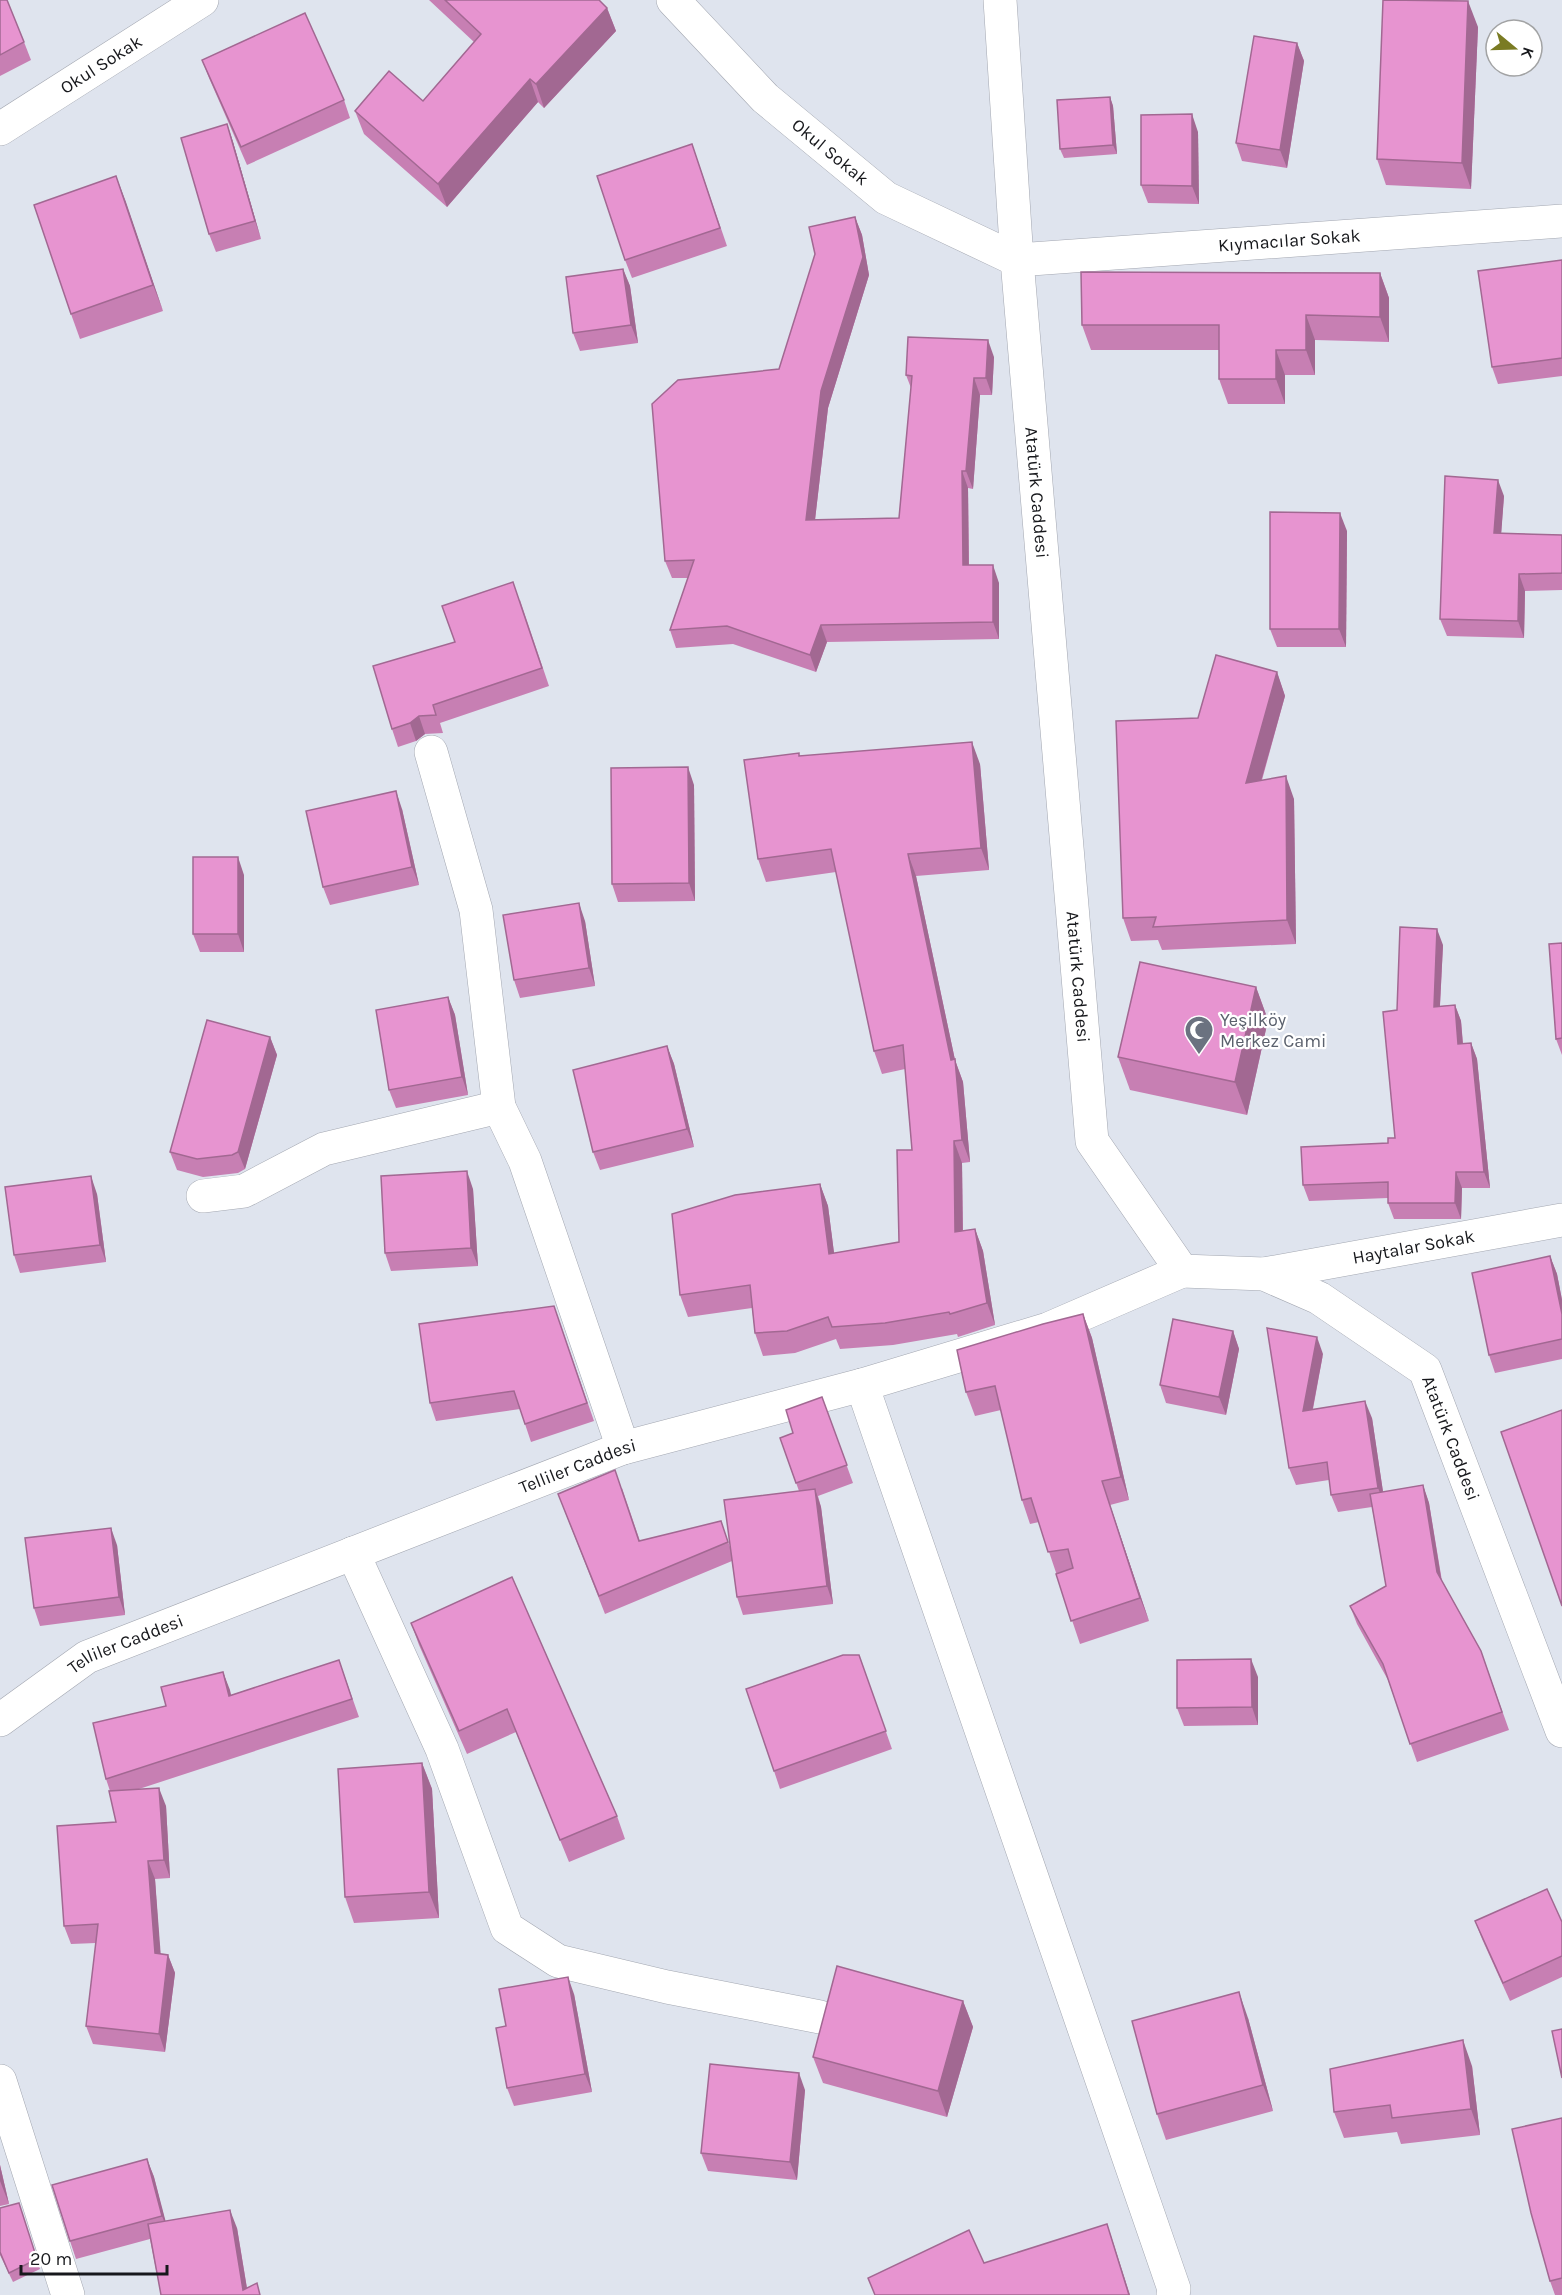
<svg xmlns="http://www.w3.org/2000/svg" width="1562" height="2295" font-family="Karla,sans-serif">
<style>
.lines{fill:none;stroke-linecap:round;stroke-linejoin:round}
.minor-casing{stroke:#a3a7b1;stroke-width:34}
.tertiary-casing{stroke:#a3a7b1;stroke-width:34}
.minor{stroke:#fff;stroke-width:33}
.tertiary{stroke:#fff;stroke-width:33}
.wall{fill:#c77fb3}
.shaded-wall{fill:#a26892}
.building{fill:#e794d0;stroke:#a26892;stroke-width:1.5}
.labels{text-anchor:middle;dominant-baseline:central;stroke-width:4.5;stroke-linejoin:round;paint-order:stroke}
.street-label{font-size:18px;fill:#17181c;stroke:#fff}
.worship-label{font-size:18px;fill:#5b616d;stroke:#fff;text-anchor:start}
</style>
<rect width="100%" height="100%" fill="#dfe4ee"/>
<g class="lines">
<g class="minor-casing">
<g id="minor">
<path id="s1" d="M1000,0l17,260 75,881 90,130 82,3 55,24 106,72 137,361"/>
<path id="s2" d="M1017,260l545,-39"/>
<path d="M431,752l45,158 23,197 26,54 98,287"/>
<path d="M203,1196l41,-5 80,-42 175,-42"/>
<path id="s3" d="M1264,1274l298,-54"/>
<path d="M862,1385l312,904 -1,6"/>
<path d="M353,1553l89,196 65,179 51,33 109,26 153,30"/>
<path d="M0,2081l68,214"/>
</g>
</g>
<g class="tertiary-casing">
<g id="tertiary">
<path id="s4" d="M673,0l92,98 121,100 131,62"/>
<path id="s5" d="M0,129l202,-129"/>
<path id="s6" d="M0,1720l87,-63 536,-209 239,-63 186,-56 134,-58"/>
</g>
</g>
<use href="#minor" class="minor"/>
<use href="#tertiary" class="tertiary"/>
</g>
<g class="wall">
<path d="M0,0l24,42 7,18 -31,16z"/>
<path d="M429,0h170l8,8 9,23 -72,77 -6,-6 -91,105 -83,-73 -9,-23 68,-10 51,-59z"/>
<path d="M1478,27l-7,162 -85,-4 -9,-26z"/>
<path d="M1297,43l7,18 -17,107 -45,-7 -6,-18z"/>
<path d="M202,60l142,40 6,18 -103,47 -38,-87z"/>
<path d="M1110,97l3,9 4,48 -53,4 -4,-9z"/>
<path d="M227,124l6,18 28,97 -45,13 -7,-18z"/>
<path d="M1198,132l1,72 -51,-1 -7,-18z"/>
<path d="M692,144l35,102 -95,32 -7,-18z"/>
<path d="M116,176l47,135 -83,28 -9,-25z"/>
<path d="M855,217l7,18 7,40 -41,133 -13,112 84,-2 12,-130 -5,-13 88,-18 -2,38h-12l-7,94 -5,-1 1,77 30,18v56l-172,3 -11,30 -83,-28 -57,4 -6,-18 18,-52h-16l-7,-17 114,-192z"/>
<path d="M1562,260v116l-64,8 -6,-17z"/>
<path d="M623,269l7,17 8,57 -58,8 -7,-18z"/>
<path d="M1380,273l9,25v44l-74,-2v35h-30v29h-57l-9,-25v-29h-128l-9,-25z"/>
<path d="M1504,496l-3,37 61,2v55l-37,1 -1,47 -77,-2 -7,-17z"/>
<path d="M1347,531l-1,116h-69l-7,-18z"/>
<path d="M520,600l29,86 -109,37 3,10 -18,1 -9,7 -18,6 -6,-18 63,-87z"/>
<path d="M1277,672l8,24 -23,84 32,19 2,145 -134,6 -4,-10 -27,1 -8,-23 75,-200z"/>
<path d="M800,756l180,8 9,106 -73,6 39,184 8,22 7,80 -8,1 1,68 12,-2 8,22 12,74 -37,12 -1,-3 -64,11 -53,4 -4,-10 -41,14 -32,3 -8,-23 -3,-25 -64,9 -8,-22 140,-111 8,22 6,47 65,-11 13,-92 -7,-81 -23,5 -8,-23 -38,-179 -70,10 -8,-23z"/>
<path d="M694,785l1,116 -77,1 -6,-18z"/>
<path d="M402,809l17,76 -89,20 -7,-18z"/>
<path d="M244,875v77h-44l-7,-18z"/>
<path d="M585,921l10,65 -75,12 -6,-18z"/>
<path d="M1562,943v112l-6,-16z"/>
<path d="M1443,945l-3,61 15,-1 6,16 2,22h8l6,16 13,129h-28l-1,31h-67l-6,-16v-5l-79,3 -6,-16 85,-42 7,-5 2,-128z"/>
<path d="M1256,987l12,33 -21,95 -117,-25 -12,-33z"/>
<path d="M448,997l7,18 13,80 -72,13 -7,-18z"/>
<path d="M270,1037l7,18 -32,114 -7,4 -35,4 -26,-7 -7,-18z"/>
<path d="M667,1046l7,18 20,83 -94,23 -7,-18z"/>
<path d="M473,1189l5,77 -87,5 -6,-18z"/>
<path d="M97,1194l9,68 -86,11 -6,-18z"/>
<path d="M1550,1256l7,18 5,26v59l-67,14 -6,-18z"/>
<path d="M554,1306l40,115 -63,21 -11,-33 -84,12 -6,-18z"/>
<path d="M1083,1314l9,24 37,162 -19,5 39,116 -69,23 -41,-122 -9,2 -8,-24 -21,-90 -26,6 -9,-24z"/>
<path d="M1233,1331l6,18 -13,66 -60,-12 -6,-18z"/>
<path d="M1323,1354l-10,55 59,9 11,74 40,-7 6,18 13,78 39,70 28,79 -92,32 -29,-82 -31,-56 -7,-18 36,-20 -14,-79 -34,5 -7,-17 -2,-15 -33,5 -7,-17z"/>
<path d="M822,1397l31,86 -35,13 3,11 12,97 -90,11 -6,-18 -5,-36 -127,53 -47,-120 64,-6 18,53 81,-20 9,26 69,-56 -19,-53 13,-5z"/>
<path d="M117,1545l8,70 -85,11 -6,-18z"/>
<path d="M512,1577l105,239 8,23 -56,23 -53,-130 -49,22 -48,-109 -8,-22z"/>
<path d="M859,1655l33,94 -112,40 -6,-18z"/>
<path d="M339,1660l20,57 -220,72 27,17 4,72 -15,1 5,75 8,1 7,18 -10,79 -72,-8 -7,-18 10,-83 -25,1 -7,-18 52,-104 -6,-31 -4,-12 60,-73 57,-34 8,23z"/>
<path d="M1258,1677v48l-74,1 -7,-18z"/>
<path d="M422,1763l10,26 7,129 -85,5 -9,-26z"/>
<path d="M1475,1921l87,1v55l-52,24 -28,-62z"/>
<path d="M574,1994l18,98 -78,14 -7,-18 -1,-62z"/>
<path d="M963,2001l10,26 -26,90 -124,-34 -10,-26z"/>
<path d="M1248,2018l25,93 -107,29 -9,-26z"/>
<path d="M1472,2066l8,69 -79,9 -4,-12 -53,6 -10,-26z"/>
<path d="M805,2090l-8,90 -89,-9 -7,-18z"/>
<path d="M1562,2118v177h-7l-5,-14z"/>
<path d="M147,2159l7,18 11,44 72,7 10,60 -86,7 -11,-56 -74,20 -6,-18z"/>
<path d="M0,2165l9,39 -9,2z"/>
<path d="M0,2208l22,4 18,57 -27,13 -13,-27z"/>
</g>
<g class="shaded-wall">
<path d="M1468,1l10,26 -7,162 -9,-26z"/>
<path d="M607,8l9,23 -72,77 -8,-24z"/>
<path d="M1297,43l7,18 -17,107 -7,-18z"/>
<path d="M530,79l8,23 -91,105 -9,-23z"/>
<path d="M1110,97l3,9 4,48 -4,-9z"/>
<path d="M1192,114l6,18 1,72 -7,-18z"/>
<path d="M227,124l6,18 28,97 -6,-18z"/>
<path d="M116,176l10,26 37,109 -10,-26z"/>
<path d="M855,217l7,18 7,40 -41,133 -15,129 -7,-17 15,-129z"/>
<path d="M623,269l7,17 8,57 -7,-18z"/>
<path d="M1380,273l9,25v44l-9,-25z"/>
<path d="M1306,315l9,25v35l-9,-25z"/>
<path d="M988,340l6,17 -2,38 -6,-17z"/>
<path d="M1276,350l9,25v29l-9,-25z"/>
<path d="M974,378l6,17 -7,94 -7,-18z"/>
<path d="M962,471l6,17 1,95 -6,-18z"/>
<path d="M1498,480l6,16 -4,54 -6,-17z"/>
<path d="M1340,513l7,18 -1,116 -7,-18z"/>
<path d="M993,565l6,18v56l-6,-17z"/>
<path d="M1519,574l6,17 -1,47 -6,-17z"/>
<path d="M821,625l6,17 -11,30 -6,-17z"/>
<path d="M1277,672l8,24 -31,110 -8,-23z"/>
<path d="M419,716l6,18 -9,7 -6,-18z"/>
<path d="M972,742l8,22 9,106 -8,-22z"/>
<path d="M688,767l6,18 1,116 -6,-18z"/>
<path d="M1286,776l8,23 2,145 -9,-24z"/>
<path d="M396,791l6,18 17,76 -7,-18z"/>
<path d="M908,854l8,22 39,184 8,22 7,80 -8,-22 -11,-80z"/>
<path d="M238,857l6,18v77l-6,-18z"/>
<path d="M579,903l6,18 10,65 -6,-18z"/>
<path d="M1437,929l6,16 -4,78 -5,-16z"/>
<path d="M1256,987l12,33 -21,95 -12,-33z"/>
<path d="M448,997l7,18 13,80 -6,-18z"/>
<path d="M1455,1005l6,16 3,39 -6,-16z"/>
<path d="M270,1037l7,18 -32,114 -7,-17z"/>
<path d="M1471,1043l6,16 13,129 -6,-16z"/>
<path d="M667,1046l7,18 20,83 -7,-18z"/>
<path d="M954,1141l8,22 1,92 -8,-23z"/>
<path d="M467,1171l6,18 5,77 -7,-18z"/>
<path d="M1456,1172l6,16 -1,31 -6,-16z"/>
<path d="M91,1176l6,18 9,68 -6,-17z"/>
<path d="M820,1184l8,22 9,70 -8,-22z"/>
<path d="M975,1229l8,22 12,74 -8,-22z"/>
<path d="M1550,1256l7,18 5,26v14z"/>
<path d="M1083,1314l9,24 37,162 -8,-23z"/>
<path d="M1233,1331l6,18 -13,66 -7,-18z"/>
<path d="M1317,1337l6,17 -14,74 -6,-17z"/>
<path d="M1365,1401l7,17 13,87 -7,-17z"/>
<path d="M1102,1481l8,24 39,116 -9,-23z"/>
<path d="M1423,1485l6,18 14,87 -6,-18z"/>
<path d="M815,1489l6,18 12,97 -6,-18z"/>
<path d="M111,1528l6,17 8,70 -6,-18z"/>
<path d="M1251,1659l7,18v48l-6,-18z"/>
<path d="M223,1672l7,18 5,24 -6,-18z"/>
<path d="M422,1763l10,26 7,129 -10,-26z"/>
<path d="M159,1788l7,18 4,72 -6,-18z"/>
<path d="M148,1861l7,18 7,92 -7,-18z"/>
<path d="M168,1955l7,18 -10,79 -6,-18z"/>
<path d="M568,1977l6,17 18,98 -7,-18z"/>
<path d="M1239,1992l9,26 25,93 -10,-26z"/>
<path d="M963,2001l10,26 -26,90 -9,-26z"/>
<path d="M1463,2040l9,26 8,69 -9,-26z"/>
<path d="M799,2073l6,17 -8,90 -7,-18z"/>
<path d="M147,2159l7,18 15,57 -7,-18z"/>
<path d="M0,2165l9,39 -9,-23z"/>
<path d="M230,2210l7,18 11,67 -5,-5z"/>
<path d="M1107,2224l6,18 17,53h-1z"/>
</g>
<g class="building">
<path d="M0,0h7l17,42 -24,13z"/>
<path d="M445,0h154l8,8 -71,76 -6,-5 -92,105 -83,-73 34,-40 34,30 58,-67z"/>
<path d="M1383,0l85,1 -6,162 -85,-4z"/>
<path d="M305,13l39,87 -103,47 -39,-87z"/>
<path d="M1254,36l43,7 -17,107 -44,-7z"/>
<path d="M1110,97l3,48 -53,4 -3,-49z"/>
<path d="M1192,114v72l-51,-1v-70z"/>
<path d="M227,124l28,97 -46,13 -28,-96z"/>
<path d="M692,144l28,84 -95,32 -28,-84z"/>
<path d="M116,176l37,109 -82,29 -37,-109z"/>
<path d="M855,217l8,40 -42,134 -15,129 93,-2 13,-142 -6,-1 2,-38 80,3 -2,38h-12l-8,93h-4l1,94h30v57l-172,3 -11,30 -83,-29 -57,4 24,-70 -29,1 -13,-157 26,-24 101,-11 36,-115 -6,-27z"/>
<path d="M1562,260v98l-70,9 -14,-96z"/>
<path d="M623,269l8,56 -58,8 -7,-56z"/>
<path d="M1081,272l299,1v44l-74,-2v35h-30v29h-57v-54h-137z"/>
<path d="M1445,476l53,4 -4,53 68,2v38l-43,1 -1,47 -78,-2z"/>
<path d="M1270,512l70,1 -1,116h-69z"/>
<path d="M513,582l29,86 -109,37 3,10 -17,1 -9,7 -18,6 -19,-63 82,-24 -13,-36z"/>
<path d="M1216,655l61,17 -31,111 40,-7 1,144 -134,7 3,-10 -33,1 -7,-197 82,-3z"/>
<path d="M972,742l9,106 -73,6 43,206 4,-1 7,81 -8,1 1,91 20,-3 12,74 -37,11 -1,-2 -64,11 -53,4 -4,-10 -41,14 -32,2 -5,-48 -70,10 -8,-81 63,-19 85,-11 9,70 70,-12 -2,-92h15l-9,-105 -29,6 -43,-202 -73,10 -14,-99 55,-7v3z"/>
<path d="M688,767l1,116 -77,1 -1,-116z"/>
<path d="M396,791l16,76 -89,20 -17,-76z"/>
<rect x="193" y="857" width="45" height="77"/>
<path d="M579,903l10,65 -75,12 -11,-65z"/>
<path d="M1400,927l37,2 -3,78 21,-2 3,39 13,-1 13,129h-28l-1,31h-67v-21l-85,3 -2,-38 87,-4v-5h7l-12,-126 14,-2z"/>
<path d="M1562,943v95l-6,1 -7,-95z"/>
<path d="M1140,962l116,25 -21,95 -117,-25z"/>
<path d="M448,997l14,80 -73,13 -13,-80z"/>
<path d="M207,1020l63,17 -32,115 -6,3 -35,4 -27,-7z"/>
<path d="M667,1046l20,83 -94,23 -20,-82z"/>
<path d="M467,1171l4,77 -86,5 -4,-77z"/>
<path d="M91,1176l9,69 -86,10 -9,-68z"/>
<path d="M1550,1256l12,58v25l-73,16 -17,-82z"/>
<path d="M554,1306l33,97 -62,21 -11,-33 -84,12 -11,-79z"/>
<path d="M1083,1314l38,163 -19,4 38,117 -69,23 -15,-47 17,-6 -5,-19 -20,3 -17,-54 -9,2 -27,-114 -29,6 -9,-42 86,-26z"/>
<path d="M1173,1319l60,12 -14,66 -59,-12z"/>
<path d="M1267,1328l50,9 -14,74 62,-10 13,87 -47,7 -4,-33 -38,6z"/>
<path d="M822,1397l25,68 -51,18 -16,-45 13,-5 -7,-23z"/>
<path d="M1562,1410v196l-61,-174z"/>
<path d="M615,1470l24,71 82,-20 7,21 -129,54 -41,-102z"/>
<path d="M1423,1485l14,87 44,79 21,61 -92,32 -27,-80 -33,-58 36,-20 -16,-92z"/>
<path d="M815,1489l12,97 -90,11 -13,-97z"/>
<path d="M111,1528l8,69 -85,11 -9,-70z"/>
<path d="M512,1577l105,239 -57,24 -53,-131 -48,22 -48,-108z"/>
<path d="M843,1655h16l27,76 -112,40 -28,-82z"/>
<path d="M1251,1659l1,48 -75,1v-48z"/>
<path d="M339,1660l13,39 -246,80 -13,-56 73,-17 -5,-19 62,-15 6,24z"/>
<path d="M422,1763l7,129 -84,5 -7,-128z"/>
<path d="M159,1788l5,72 -16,1 7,92 13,2 -9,79 -73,-8 12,-102 -34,2 -7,-100 59,-4 -7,-31z"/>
<path d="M1547,1889l15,33v34l-59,27 -28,-62z"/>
<path d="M837,1966l126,35 -25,90 -125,-34z"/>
<path d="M568,1977l17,97 -78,14 -11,-60 10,-2 -7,-37z"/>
<path d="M1239,1992l24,93 -106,29 -25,-93z"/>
<path d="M1562,2029v49l-10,-47z"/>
<path d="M1463,2040l8,69 -79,9 -2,-13 -56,7 -4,-43z"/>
<path d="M710,2064l89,9 -9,89 -89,-9z"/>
<path d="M1562,2118v160l-12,3 -19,-68 -19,-84z"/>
<path d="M147,2159l15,57 -92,25 -18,-56z"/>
<path d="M19,2203l18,56 -28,14 -9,-21v-44z"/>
<path d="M230,2210l13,80 14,-7 3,12h-99l-13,-71z"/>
<path d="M1107,2224l22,71h-254l-7,-17 101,-48 15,33z"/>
</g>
<defs>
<g id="mosque-pin" transform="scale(1.5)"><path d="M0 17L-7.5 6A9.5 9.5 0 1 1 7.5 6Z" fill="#6b7280" stroke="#fff"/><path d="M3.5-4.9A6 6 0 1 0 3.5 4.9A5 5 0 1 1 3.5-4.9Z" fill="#fff"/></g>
</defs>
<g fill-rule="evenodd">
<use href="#mosque-pin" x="1199" y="1030"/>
</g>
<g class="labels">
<g class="street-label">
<text stroke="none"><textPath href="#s5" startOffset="120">Okul Sokak</textPath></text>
<text stroke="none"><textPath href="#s4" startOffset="219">Okul Sokak</textPath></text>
<text stroke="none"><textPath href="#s2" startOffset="273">Kıymacılar Sokak</textPath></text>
<text stroke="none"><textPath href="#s1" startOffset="494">Atatürk Caddesi</textPath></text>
<text stroke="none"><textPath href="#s1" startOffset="980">Atatürk Caddesi</textPath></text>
<text stroke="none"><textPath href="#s3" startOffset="152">Haytalar Sokak</textPath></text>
<text stroke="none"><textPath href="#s1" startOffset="1646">Atatürk Caddesi</textPath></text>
<text stroke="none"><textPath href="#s6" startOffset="634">Telliler Caddesi</textPath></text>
<text stroke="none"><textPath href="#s6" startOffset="148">Telliler Caddesi</textPath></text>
</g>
<g class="worship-label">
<text x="1220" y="1020">Yeşilköy<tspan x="1220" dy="21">Merkez Cami</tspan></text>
</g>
</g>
<g transform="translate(1514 48) rotate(109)"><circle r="28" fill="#ffffff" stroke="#a2a3a4" stroke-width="1.5"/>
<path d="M0-4.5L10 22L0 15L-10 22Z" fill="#7a7b23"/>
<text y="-9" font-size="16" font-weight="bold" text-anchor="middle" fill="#17181c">K</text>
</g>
<path d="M21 2265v9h146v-9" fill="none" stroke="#17181c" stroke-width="3"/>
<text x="30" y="2265" font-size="18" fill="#17181c" stroke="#ffffff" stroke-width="4.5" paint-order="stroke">20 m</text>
</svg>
